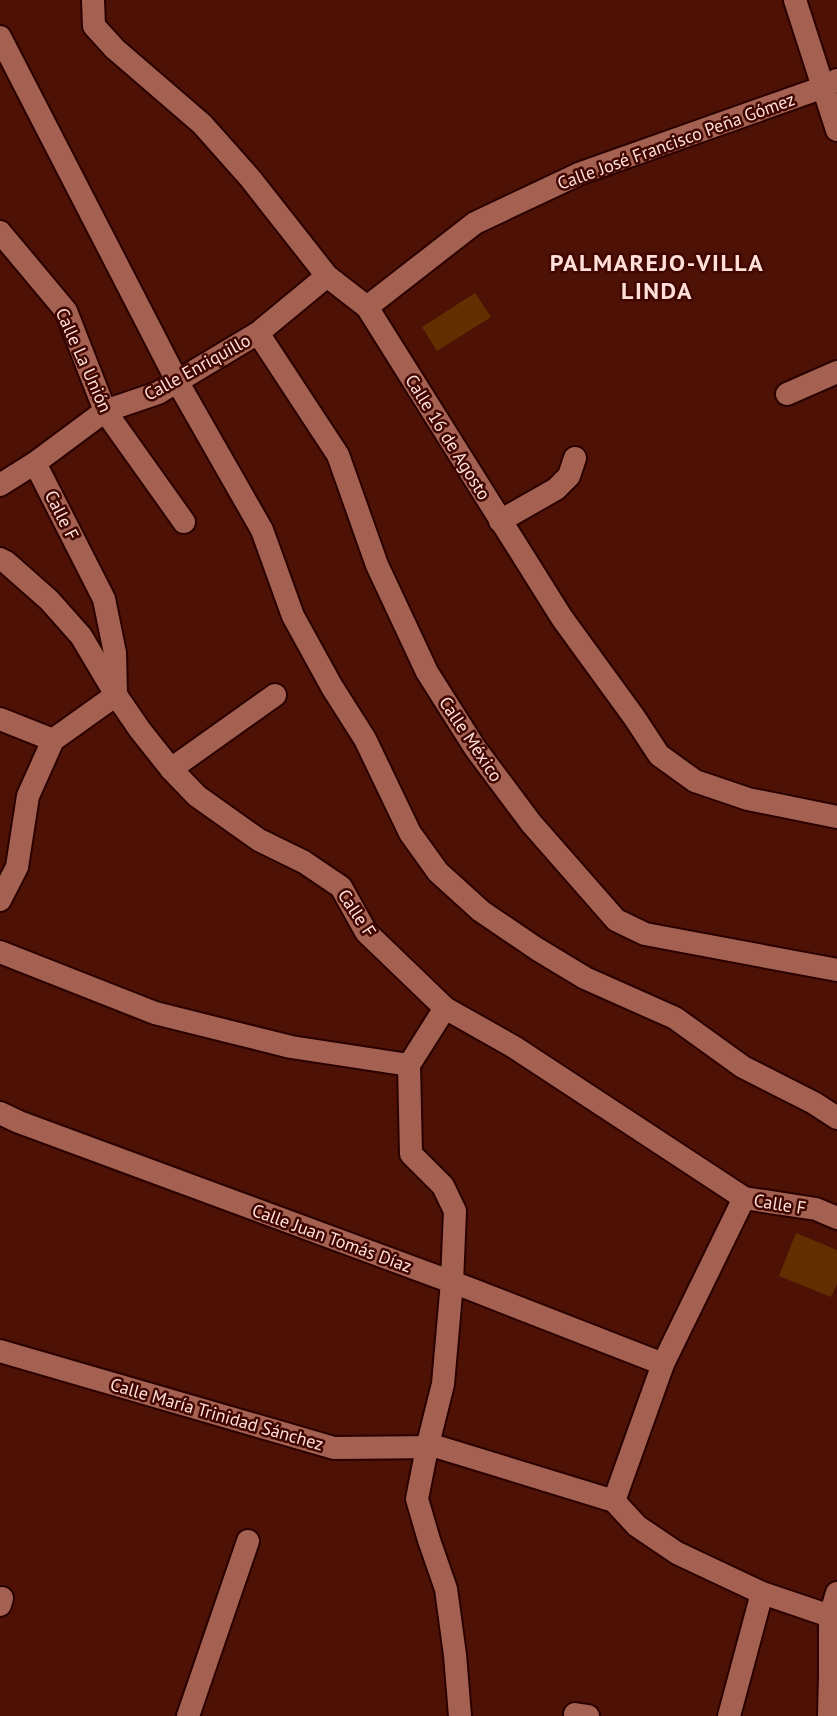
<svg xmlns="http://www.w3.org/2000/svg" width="837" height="1716" font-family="'PT Sans',sans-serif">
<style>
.building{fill:#632f01}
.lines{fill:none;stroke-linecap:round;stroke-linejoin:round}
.minor-casing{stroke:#2b0100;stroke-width:26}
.minor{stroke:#a46151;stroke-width:22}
.labels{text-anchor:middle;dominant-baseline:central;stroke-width:5;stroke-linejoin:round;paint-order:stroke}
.street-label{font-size:18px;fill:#ffdfd8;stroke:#410600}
.district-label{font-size:24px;font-weight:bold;letter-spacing:1.5px;fill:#ffdfd8;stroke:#410600}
</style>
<rect width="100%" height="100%" fill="#4d1205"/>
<g class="building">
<path d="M475,293l16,24 -54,34 -15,-24z"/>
<path d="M796,1233l41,17v34l-6,13 -52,-21z"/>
</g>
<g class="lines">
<g class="minor-casing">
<g id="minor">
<path d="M93,0l1,26 21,23 87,75 48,54 77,98 40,31 195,311 72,99 25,38 36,26 53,18 89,18"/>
<path d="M795,0l42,130"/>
<path d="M0,37l177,344 85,149 31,86 39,71 33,52 45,94 28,39 43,39 56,38 48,29 90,40 68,49 71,36 23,15"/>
<path d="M0,232l66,79 39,100 79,111"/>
<path d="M367,307l108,-84 106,-50 243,-86 13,-7"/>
<path d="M258,333l80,122 39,110 50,107 48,76 56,75 85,97 29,14 192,36"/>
<path d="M787,394l50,-22"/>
<path d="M35,463l69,136 11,54 1,42 24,35 31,39 26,27 62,44 45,22 37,25 25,45 79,76 69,39 230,151 72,11 21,9"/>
<path d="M0,485l35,-22 70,-52 53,-18 100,-60 69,-57"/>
<path d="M500,521l56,-32 13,-13 6,-18"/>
<path d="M0,559l6,3 43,38 32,36 35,59 -63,45 -25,56 -11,71 -17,33"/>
<path d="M0,719l53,21"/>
<path d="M171,769l104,-74"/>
<path d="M0,952l155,61 136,34 118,18"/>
<path d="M445,1008l-36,57 2,89 32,32 12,25 -3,71 -9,102 -16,64 -10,51 12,41 17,49 9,66 5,61"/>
<path d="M0,1113l19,9 449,166 195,76"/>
<path d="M0,1351l334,97 104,-1 176,54 23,25 40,27 85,40 68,23"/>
<path d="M614,1501l49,-137 81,-166"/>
<path d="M837,1593l-7,23v60l7,14"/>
<path d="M0,1605l2,-7"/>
<path d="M575,1714l13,2"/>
<path d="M188,1716l60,-175"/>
<path d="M729,1716l33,-123"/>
<path d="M829,1716l1,-40"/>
</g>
</g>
<use href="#minor" class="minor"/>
</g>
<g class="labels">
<g class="street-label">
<text transform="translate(676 141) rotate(-20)">Calle José Francisco Peña Gómez</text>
<text transform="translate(84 360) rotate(66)">Calle La Unión</text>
<text transform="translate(197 367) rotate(-29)">Calle Enriquillo</text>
<text transform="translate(448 437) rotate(58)">Calle 16 de Agosto</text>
<text transform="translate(62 515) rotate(63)">Calle F</text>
<text transform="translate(471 739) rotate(56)">Calle México</text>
<text transform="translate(357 913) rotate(56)">Calle F</text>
<text transform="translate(780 1204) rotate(9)">Calle F</text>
<text transform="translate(332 1238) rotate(20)">Calle Juan Tomás Díaz</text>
<text transform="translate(217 1414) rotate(16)">Calle María Trinidad Sánchez</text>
</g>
<g class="district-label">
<text x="657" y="262">PALMAREJO-VILLA<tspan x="657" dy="28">LINDA</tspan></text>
</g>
</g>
</svg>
